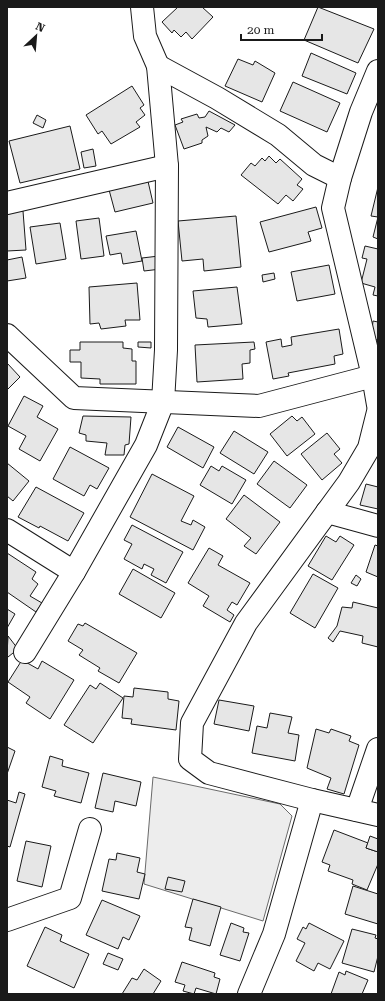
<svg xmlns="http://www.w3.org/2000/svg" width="385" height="1001" font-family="'Roboto Serif',serif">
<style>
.green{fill:#ededed;stroke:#6a6a6a}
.building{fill:#e6e6e6;stroke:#1a1a1a}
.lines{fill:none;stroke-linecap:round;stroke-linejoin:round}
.minor-casing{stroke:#1a1a1a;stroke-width:24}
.minor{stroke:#fff;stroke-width:22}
</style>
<rect width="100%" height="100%" fill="#fff"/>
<path class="green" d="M153,777l127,27 12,12 -29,105 -119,-37z"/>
<g class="building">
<path d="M178,7h24l11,10 -21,22 -6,-7 -5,5 -7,-7 -2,3 -10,-11z"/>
<path d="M318,7l56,22 -16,34 -54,-23z"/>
<path d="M311,53l45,20 -9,21 -45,-18z"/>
<path d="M238,59l15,6 2,-4 20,12 -13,29 -37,-16z"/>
<path d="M293,82l47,21 -13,29 -47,-21z"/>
<path d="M132,86l12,19 -4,3 5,7 -9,7 4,5 -29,17 -9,-13 -4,3 -12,-19z"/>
<path d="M209,111l26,14 -6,7 -8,-4 -4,4 -11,-5 2,9 -6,4v3l-18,6 -9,-24 8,-3 -2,-3 16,-5 2,4 6,-1z"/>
<path d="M37,115l9,5 -3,8 -10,-5z"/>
<path d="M70,126l10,43 -60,14 -11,-42z"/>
<path d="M93,149l3,17 -12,2 -3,-16z"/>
<path d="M269,156l7,7 4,-4 22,20 -5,6 6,4 -10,12 -7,-6 -8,9 -37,-29 10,-12 4,3 7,-8 3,3z"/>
<path d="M147,177l6,26 -38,9 -7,-26z"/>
<path d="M378,187v52l-5,-2 5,-20 -7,-1z"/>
<path d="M316,207l6,21 -14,4 3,9 -42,11 -9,-30z"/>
<path d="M23,211l3,39 -19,1v-39z"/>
<path d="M236,216l5,51 -37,4 -1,-12 -21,2 -4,-40z"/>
<path d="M99,218l5,38 -23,3 -5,-38z"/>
<path d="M60,223l6,36 -30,5 -6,-37z"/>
<path d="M136,231l6,30 -19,3 -2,-11 -11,2 -4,-19z"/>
<path d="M365,246l13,3v47l-5,-1 2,-8 -14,-4 6,-24 -5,-1z"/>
<path d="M159,256l2,13 -17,2 -2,-13z"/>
<path d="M22,257l4,21 -19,3v-21z"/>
<path d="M329,265l6,29 -38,7 -6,-29z"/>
<path d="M274,273l1,6 -12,3 -1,-7z"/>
<path d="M137,283l3,37h-15l1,6 -25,3 -2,-6 -9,1 -1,-37z"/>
<path d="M237,287l5,37 -34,3 -1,-8 -11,-1 -3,-27z"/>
<path d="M373,321l5,1v18l-7,-1z"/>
<path d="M339,329l4,25 -9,2 1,8 -47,9 1,3 -16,3 -7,-37 15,-3 1,8 10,-2 -1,-8z"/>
<path d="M80,342h43v6l9,1v12h4v23h-36v-5l-19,-1v-16h-11v-12h10z"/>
<path d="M138,342h13v6l-13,-1z"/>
<path d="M254,342l1,7 -5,1v13l-8,1 1,15 -46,3 -2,-37z"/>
<path d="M7,363l13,14 -13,13z"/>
<path d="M24,396l19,10 -6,11 21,12 -18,32 -21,-12 7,-13 -18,-10z"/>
<path d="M83,416l48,1 -2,27 -4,1 -1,10h-19l2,-12 -21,-2v-6l-7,-2z"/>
<path d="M292,416l5,5 5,-4 13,17 -28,22 -17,-22z"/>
<path d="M178,427l36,20 -11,21 -36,-21z"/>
<path d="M234,431l34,21 -14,22 -34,-21z"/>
<path d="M327,433l13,16 -6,5 8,9 -20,17 -21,-26z"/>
<path d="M70,447l39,21 -12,21 -7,-4 -6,11 -31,-17z"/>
<path d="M274,461l33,24 -17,23 -33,-24z"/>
<path d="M7,463l22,18 -16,20 -6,-5z"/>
<path d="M211,466l8,5 3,-5 24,14 -14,24 -32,-19z"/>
<path d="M152,474l42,22 -13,25 10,4 2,-5 12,7 -12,23 -63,-33z"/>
<path d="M366,484l12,3v22l-18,-4z"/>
<path d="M36,487l48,26 -16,28 -28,-15 -1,2 -21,-11z"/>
<path d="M244,495l36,27 -24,32 -12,-8 7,-8 -25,-19z"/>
<path d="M132,525l51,27 -17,31 -15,-8 3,-6 -10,-5 -2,5 -18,-10 8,-15 -8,-4z"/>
<path d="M326,536l10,6 4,-6 14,9 -22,35 -24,-14z"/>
<path d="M375,545l3,1v31l-12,-5z"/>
<path d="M209,548l14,8 -5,9 32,18 -13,22 -5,-3 -5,8 7,5 -4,7 -27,-16 6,-10 -21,-13z"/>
<path d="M7,553l29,19 -4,7 6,5 -8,12 12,7 -6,9 -29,-20z"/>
<path d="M133,569l42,24 -14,25 -42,-24z"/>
<path d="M313,574l25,14 -23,40 -25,-15z"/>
<path d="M356,575l5,4 -4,7 -6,-3z"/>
<path d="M353,602l25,6v39l-16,-4 1,-7 -23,-5 -7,11 -5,-4 9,-12 5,-19 10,1z"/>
<path d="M7,609l8,5 -8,14z"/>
<path d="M85,623l52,30 -18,30 -21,-12 2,-3 -21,-13 4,-5 -15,-9 10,-17 5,2z"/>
<path d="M8,636l10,13 -10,8 -1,-2z"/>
<path d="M22,660l16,9 4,-8 32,19 -24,39 -24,-16 4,-6 -22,-15z"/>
<path d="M100,683l23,15 -30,45 -29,-18 26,-40 6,4z"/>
<path d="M134,688l34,4v7l11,2 -3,29 -45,-6 1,-5 -10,-1 2,-22 9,1z"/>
<path d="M219,700l35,6 -5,25 -35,-7z"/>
<path d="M270,713l22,4 -4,16 11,2 -4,26 -43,-8 5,-27 10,2z"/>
<path d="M316,729l13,4 2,-4 20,7 -2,5 10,4 -15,49 -17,-5 4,-11 -24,-10z"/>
<path d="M7,747l8,4 -8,23z"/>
<path d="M50,756l13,4 -1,6 27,7 -8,30 -27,-7 2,-5 -14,-4z"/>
<path d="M103,773l38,9 -5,24 -21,-5 -2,11 -18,-4z"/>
<path d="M19,792l6,2 -15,53 -3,-1v-46l9,3z"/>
<path d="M334,830l34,13 -2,5 12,4v12l-11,26 -15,-6 1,-4 -25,-9 2,-6 -8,-3z"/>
<path d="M370,836l8,3v13l-12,-4z"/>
<path d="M26,841l25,5 -9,41 -25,-6z"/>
<path d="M117,853l23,5 -3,14 8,2 -6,25 -37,-8 7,-32 7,1z"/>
<path d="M168,877l17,4 -3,11 -17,-3z"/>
<path d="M353,886l25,8v30l-33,-10z"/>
<path d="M193,899l28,8 -11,39 -21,-6 3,-12 -7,-1z"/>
<path d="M102,900l38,16 -11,24 -6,-3 -5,12 -32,-14z"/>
<path d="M231,923l13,5 -1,4 6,1 -9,28 -20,-6z"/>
<path d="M309,923l35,18 -14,28 -12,-6 -4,8 -18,-10 9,-18 -8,-4 6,-12 3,2z"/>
<path d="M45,927l17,8 -2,6 29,13 -15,34 -47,-22z"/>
<path d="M352,929l24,6 -1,3 3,1v17l-4,16 -32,-9z"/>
<path d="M108,953l15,6 -5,11 -15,-6z"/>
<path d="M182,962l33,11 -1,4 6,2 -4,15 -20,-6 -2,6 -11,-3 2,-6 -10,-3z"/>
<path d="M144,969l17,12 -8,13h-31l10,-16 5,2z"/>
<path d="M346,971l22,9 -6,14h-31l8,-22 6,3z"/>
</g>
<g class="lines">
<g class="minor-casing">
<g id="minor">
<path d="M158,66l59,32 61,37 36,30 26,13"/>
<path d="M378,71l-17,41 -21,66 -7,30 40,168 5,29"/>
<path d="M7,203l160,-37"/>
<path d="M7,335l67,63 185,8 114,-30"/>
<path d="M378,412l-9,36 -20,34 -103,141 -54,100 -2,36 19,14 103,27 66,15"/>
<path d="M327,512l51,14"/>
<path d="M7,530l67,42"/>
<path d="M25,652l49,-80 72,-127 17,-43 3,-52 1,-184 -9,-100 -13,-30 -3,-29"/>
<path d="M357,810l21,-61"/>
<path d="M7,920l63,-22 20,-69"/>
<path d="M249,994l25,-60 38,-134"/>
</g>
</g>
<use href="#minor" class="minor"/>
</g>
<rect width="385" height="1001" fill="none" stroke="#1a1a1a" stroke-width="16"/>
<g transform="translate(36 36) rotate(26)" stroke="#ffffff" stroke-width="3" paint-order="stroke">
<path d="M0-3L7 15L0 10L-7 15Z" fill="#1a1a1a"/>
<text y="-6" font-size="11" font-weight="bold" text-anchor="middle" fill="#1a1a1a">N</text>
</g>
<path d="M241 34v6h81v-6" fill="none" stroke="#1a1a1a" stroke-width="2"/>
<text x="247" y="34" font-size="12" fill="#1a1a1a" stroke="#ffffff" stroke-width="3" paint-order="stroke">20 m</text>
</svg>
